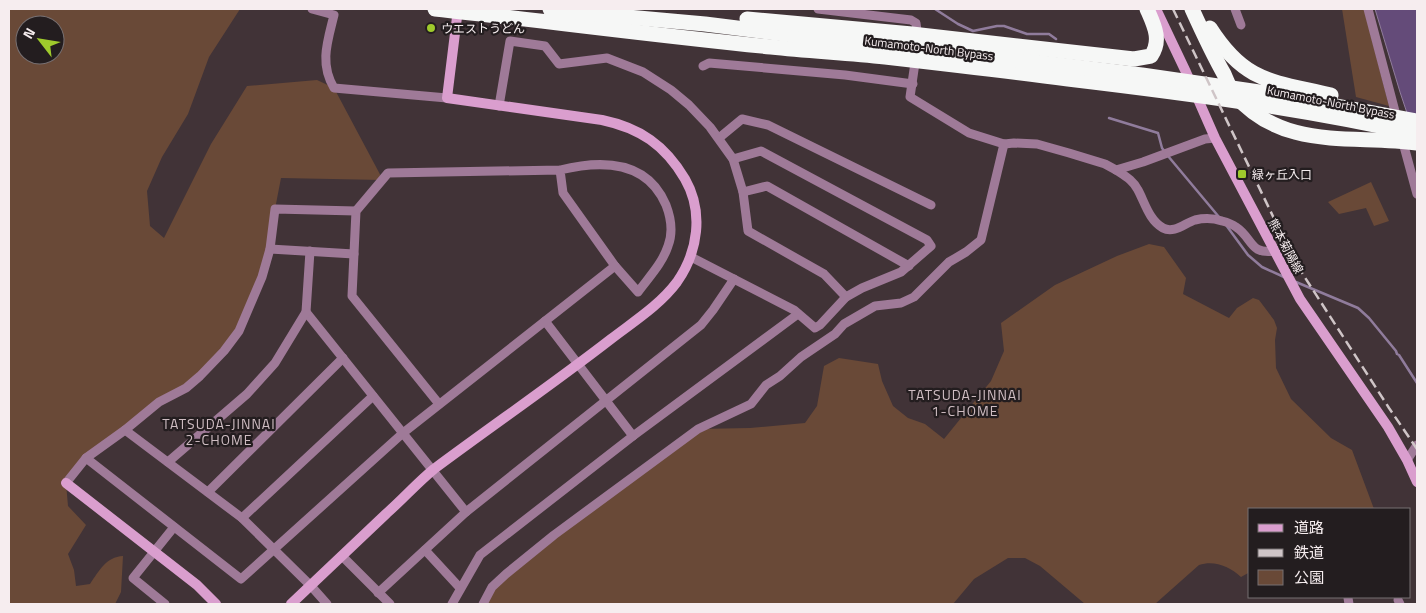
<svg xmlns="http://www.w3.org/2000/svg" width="1426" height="613" font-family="'Titillium Web','Noto Sans JP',sans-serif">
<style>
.green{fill:#694937;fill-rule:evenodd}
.water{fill:#644b79;stroke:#907c9c}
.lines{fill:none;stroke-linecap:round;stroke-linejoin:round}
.stream{stroke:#907c9c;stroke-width:2.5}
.street{stroke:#9f7a98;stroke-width:9}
.secondary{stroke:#da9ece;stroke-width:10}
.highway{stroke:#f6f7f6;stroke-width:15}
.rail{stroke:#cfc5c7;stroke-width:2.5;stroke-dasharray:10 5;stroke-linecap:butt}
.poi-dot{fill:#9fca2c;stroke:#231d1f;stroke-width:2}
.labels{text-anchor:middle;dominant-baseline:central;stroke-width:4.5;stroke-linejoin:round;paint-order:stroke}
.poi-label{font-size:12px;fill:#f6edef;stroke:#231d1f;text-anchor:start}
.street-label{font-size:12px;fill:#f6edef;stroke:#231d1f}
.neighbourhood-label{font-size:14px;letter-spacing:1px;fill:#cfbdc2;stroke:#231d1f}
</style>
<rect width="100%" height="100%" fill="#413337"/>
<g class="green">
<path d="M9,9h231l-31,48 -21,57 -26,43 -15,34 3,35 14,12 47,-94 36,-58 70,-6 17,8 49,92 -102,-2 -6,31 -5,40 -31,82 -39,45 -114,82 -20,25 2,23 18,19 -18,29 6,16 2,16 14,-2c9,-13 16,-27 33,-28l-2,36 -6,12h-106zM25,25h30v30h-30z"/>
<path d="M1342,9h22l25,97 -33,-9z"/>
<path d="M1371,182l18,39 -15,5 -8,-18 -27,6 -11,-12z"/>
<path d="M1149,244l15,3 22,31 -3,16 46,24 8,-10 16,-10 6,2 15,20 3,8 -2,12 1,28 15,31 40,39 21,12 22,59h-124v63l-9,5c-12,-11 -27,-17 -42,-12l-44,39h-70l-45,-38 -15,-8h-17l-34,21 -21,25h-470l9,-17 206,-158 52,-1 55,-5 12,-17 7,-40 15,-8 39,6 4,17 11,25 15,12 17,6 19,15 47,-58 13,-30 -3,-28 54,-38 62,-29z"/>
</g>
<path class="water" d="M1375,9h42v134l-17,-51z"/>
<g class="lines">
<g class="stream">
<path d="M935,9l23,15 15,7 24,-5h7l23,8h22l7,5"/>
<path d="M1109,118l49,15 4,15 3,4"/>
<path d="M1168,156l51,61"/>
<path d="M1226,225l22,30 14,12 22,10"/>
<path d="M1296,282l62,26 11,10 27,33 1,3 2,1 18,28"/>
</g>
<g class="street">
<path d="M312,9l22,6c-6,25 -15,48 0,73l113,10"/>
<path d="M818,9l93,11 5,3 2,15"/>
<path d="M1235,9l6,16"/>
<path d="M1368,9l29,110"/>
<path d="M916,56l-6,41 59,36 35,11 10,-1 23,1 32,9 36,11 11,6 27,-8 62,-23 10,-1"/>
<path d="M703,66l6,-3 136,12 68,9"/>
<path d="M499,106l11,-65 35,5 14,18 48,-6 36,14 28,18 18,15 21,22 23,32 10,33 5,39 76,43 22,23"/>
<path d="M719,138l23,-19 26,6 163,80"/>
<path d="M1402,139l15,55"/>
<path d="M1116,170c9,6 17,10 22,20 7,13 11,30 25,38 11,6 22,-5 32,-8 9,-2 18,-2 27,1 4,1 10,3 14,6 17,11 13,28 39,24"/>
<path d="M743,192l24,-6 142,80"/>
<path d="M270,249l84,5"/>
<path d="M691,257l103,53 21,18 5,-3 26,-28 16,-9 39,-16 30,-26 -4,-6 -166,-89 -28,8"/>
<path d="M306,312l160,200"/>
<path d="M545,321l88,115"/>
<path d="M439,404l-87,-108 4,-85 32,-38 172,-3c41,-10 87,-10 106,35 5,13 7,28 2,41 -6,18 -19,31 -30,46l-23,-26 -52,-73 -3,-23"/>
<path d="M125,430l117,88 69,68 16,18"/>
<path d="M86,458l155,121 162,-146 212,-167"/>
<path d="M1407,460l10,-15"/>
<path d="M168,462l79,-68 28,-31 31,-51 4,-61"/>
<path d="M66,483l20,-25 39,-28 34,-28 27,-14 14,-12 24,-25 15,-20 23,-54 8,-28 5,-40 81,2"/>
<path d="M208,492l135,-134"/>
<path d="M242,518l131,-122"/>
<path d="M425,550l35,38"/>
<path d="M342,556l48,48"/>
<path d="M378,593l88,-81 235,-187 12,-15 21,-31"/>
<path d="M1348,598l1,6"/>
<path d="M1398,600l2,4"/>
<path d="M165,604l-32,-26 41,-51"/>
<path d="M452,604l28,-49 153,-119 165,-122"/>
<path d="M483,604l9,-17 14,-13 48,-39 144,-106 53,-25 15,-19 14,-9 21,-19 34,-23 9,-10 31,-18 26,-3 13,-6 35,-35 17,-10 15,-12 23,-96"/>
</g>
<g class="secondary">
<path d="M1156,9l30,63 29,66 85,161 88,128 19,33 10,22"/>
<path d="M66,483l131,102 19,19"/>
<path d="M291,604c32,-30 64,-61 96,-91 16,-14 31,-31 47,-44 59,-44 119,-85 177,-130 22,-17 49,-34 66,-57 21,-30 27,-70 8,-103 -20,-34 -45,-51 -83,-59l-155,-22 11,-89"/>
</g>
<g class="highway">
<path d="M435,9c112,12 224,27 336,38 38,4 76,6 114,10 61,7 122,14 183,22 117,14 234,29 349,55"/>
<path d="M550,9l33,4 122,11 104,13 78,7 255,31 124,18 151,28"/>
<path d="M1192,9c10,22 20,44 32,65 3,7 6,15 10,20 50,58 118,40 183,49"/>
<path d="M747,19l165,15 222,25 17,-3c11,-16 3,-31 -4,-47"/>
<path d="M1210,28c35,55 62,53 121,67"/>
</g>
<path class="rail" d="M1173,9l122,253 94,146 28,41"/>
</g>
<g class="poi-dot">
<circle cx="431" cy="28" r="5"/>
<rect x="1237" y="169" width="10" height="10" rx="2.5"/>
</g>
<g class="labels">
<g class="poi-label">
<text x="441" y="28">ウエストうどん</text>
<text x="1252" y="174">緑ヶ丘入口</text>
</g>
<g class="street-label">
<text transform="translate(929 48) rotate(7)">Kumamoto-North Bypass</text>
<text transform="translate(1331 102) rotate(11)">Kumamoto-North Bypass</text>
<text transform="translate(1286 246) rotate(62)">熊本菊陽線</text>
</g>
<g class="neighbourhood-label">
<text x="965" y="394">TATSUDA-JINNAI<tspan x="965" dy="16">1-CHOME</tspan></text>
<text x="219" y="423">TATSUDA-JINNAI<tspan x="219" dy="16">2-CHOME</tspan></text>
</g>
</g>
<rect width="1426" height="613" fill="none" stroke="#f6edef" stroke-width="20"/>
<rect x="1248" y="508" width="162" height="90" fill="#231d1f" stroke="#777072"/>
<rect x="1258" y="524" width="25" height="8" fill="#da9ece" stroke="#777072"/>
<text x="1294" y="533" font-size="15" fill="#f6edef">道路</text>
<rect x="1258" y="549" width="25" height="8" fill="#cfc5c7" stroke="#777072"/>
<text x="1294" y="558" font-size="15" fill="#f6edef">鉄道</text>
<rect x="1258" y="570" width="25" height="15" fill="#694937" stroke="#777072"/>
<text x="1294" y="583" font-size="15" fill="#f6edef">公園</text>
<g transform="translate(40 40) rotate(301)"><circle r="24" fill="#231d1f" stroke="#777072"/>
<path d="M0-4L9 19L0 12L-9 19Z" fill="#9fca2c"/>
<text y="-8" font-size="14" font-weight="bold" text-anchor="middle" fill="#f6edef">N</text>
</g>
</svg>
